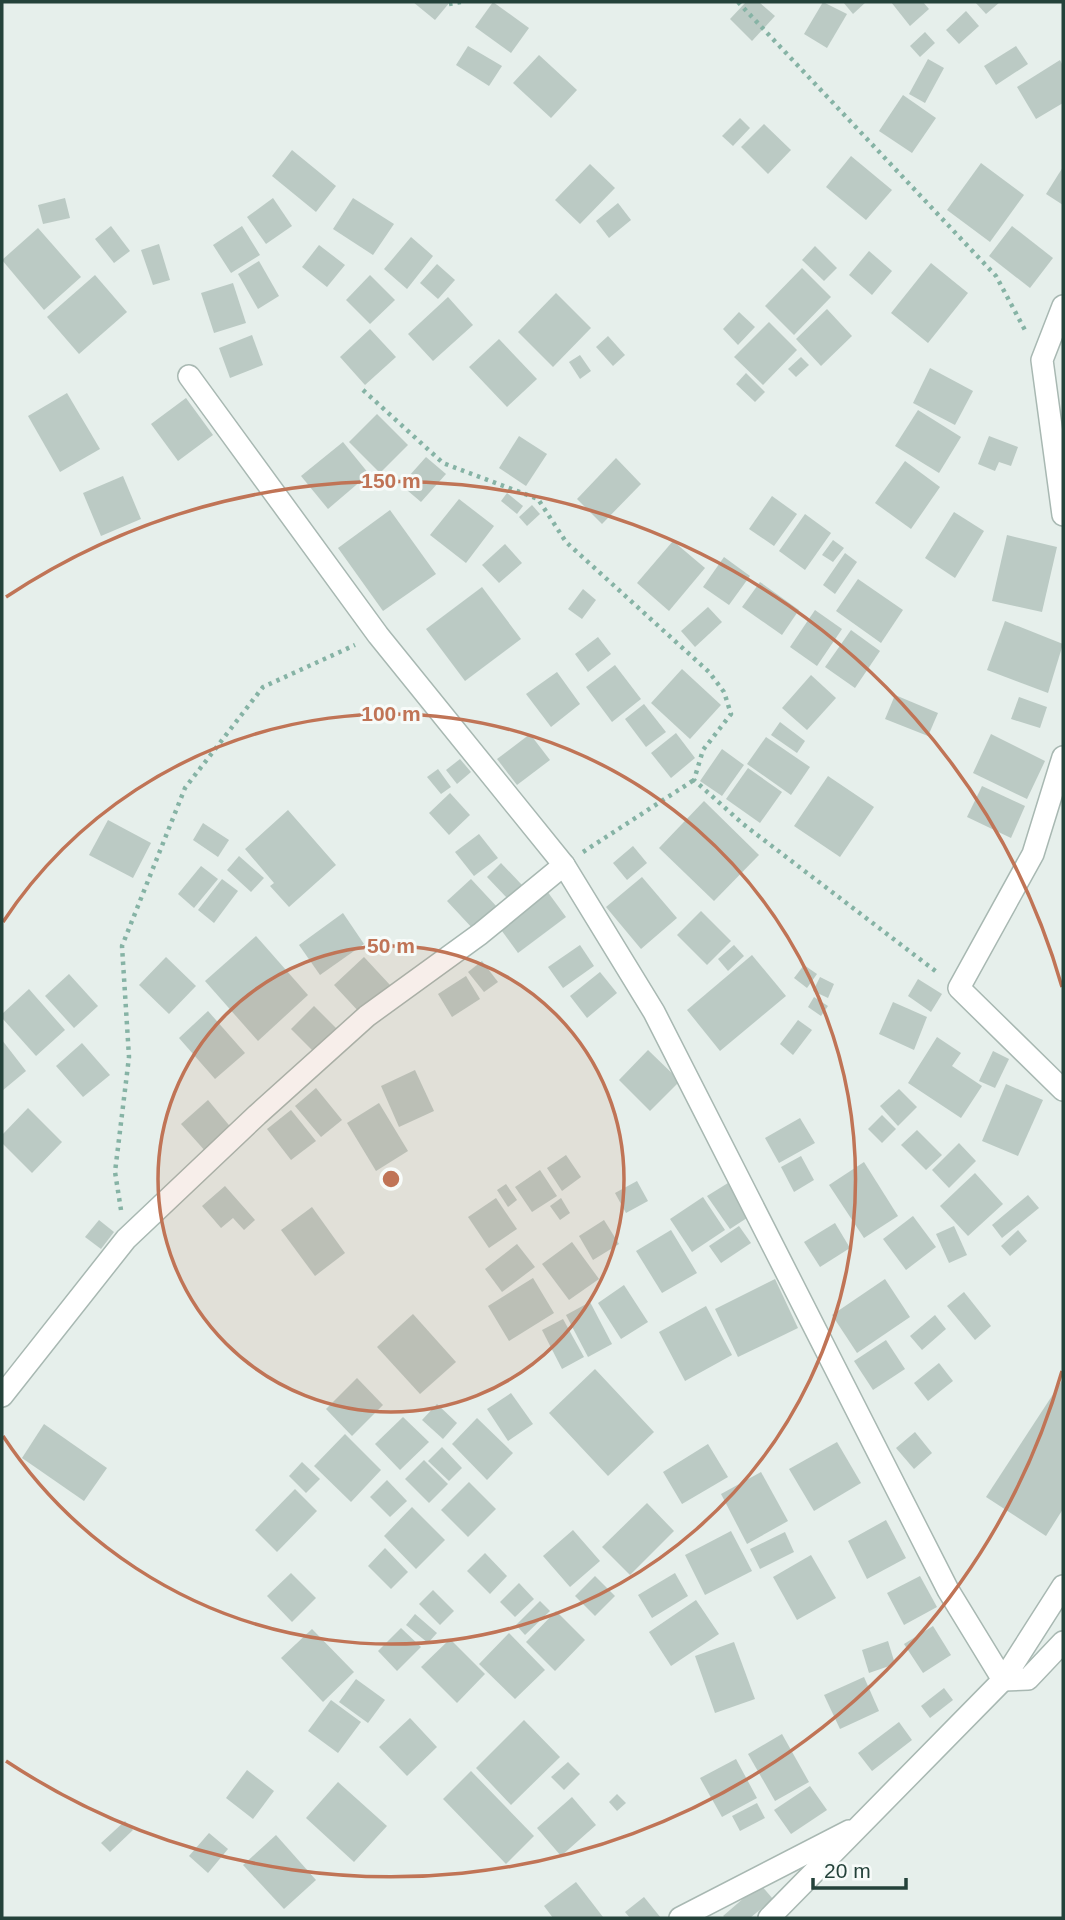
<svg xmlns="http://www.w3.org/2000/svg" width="1065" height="1920" font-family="Helvetica,sans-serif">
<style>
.building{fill:#bbcac4}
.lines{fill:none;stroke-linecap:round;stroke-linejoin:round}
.minor-casing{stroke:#a8b8b2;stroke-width:24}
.path{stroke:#86b3a5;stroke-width:4.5;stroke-dasharray:3.5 5;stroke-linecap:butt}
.minor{stroke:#fff;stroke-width:21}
.ring{fill:none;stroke:#c07456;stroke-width:3.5}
.centre{fill:#c07456;stroke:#f7fbf9;stroke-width:3.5}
.ring-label{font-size:21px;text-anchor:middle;font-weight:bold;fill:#c07456;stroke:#f7fbf9;stroke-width:6;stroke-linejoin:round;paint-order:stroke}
</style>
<rect width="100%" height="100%" fill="#e6efeb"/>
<g class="building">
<path d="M413,2h37l-15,18z"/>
<path d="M493,2l36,26 -18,25 -36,-26z"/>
<path d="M746,2h13l16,14 -23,25 -22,-22z"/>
<path d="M823,2l24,12 -20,34 -23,-14z"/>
<path d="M843,2h23l-13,12z"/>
<path d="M891,2h32l6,7 -19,17z"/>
<path d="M975,2h25l-14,12z"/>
<path d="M966,11l13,15 -20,18 -13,-14z"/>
<path d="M925,32l10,11 -15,14 -10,-11z"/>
<path d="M468,46l34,20 -13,20 -33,-21z"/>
<path d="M1016,46l12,18 -32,21 -12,-19z"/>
<path d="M539,55l38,35 -26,28 -38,-35z"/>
<path d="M928,59l16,9 -19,35 -16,-9z"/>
<path d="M1060,60l3,6v37l-27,16 -19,-32z"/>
<path d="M903,95l33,23 -24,35 -33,-22z"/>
<path d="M740,118l10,10 -17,18 -11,-10z"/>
<path d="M764,124l27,26 -23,24 -27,-27z"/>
<path d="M292,150l44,36 -20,26 -44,-36z"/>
<path d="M851,156l41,34 -26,30 -40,-33z"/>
<path d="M981,163l43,32 -34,47 -43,-32z"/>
<path d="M590,164l25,24 -35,36 -25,-24z"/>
<path d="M1063,167v38l-17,-11z"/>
<path d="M65,198l5,20 -27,6 -5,-19z"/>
<path d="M273,198l19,28 -26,18 -19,-27z"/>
<path d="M353,198l41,26 -21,31 -40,-26z"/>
<path d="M618,203l13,17 -22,18 -13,-17z"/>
<path d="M111,226l19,25 -16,12 -19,-24z"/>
<path d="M242,226l18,29 -29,18 -18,-28z"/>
<path d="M1012,226l41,32 -23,30 -41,-32z"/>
<path d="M38,228l43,49 -37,33 -42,-50z"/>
<path d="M411,237l22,19 -26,33 -23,-20z"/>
<path d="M159,244l11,36 -17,5 -12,-35z"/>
<path d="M319,245l26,20 -18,22 -25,-20z"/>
<path d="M815,246l22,22 -13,13 -22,-21z"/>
<path d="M869,251l23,20 -20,24 -23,-20z"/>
<path d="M259,261l20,35 -21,13 -20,-35z"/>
<path d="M931,263l37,30 -40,50 -37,-30z"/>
<path d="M437,264l18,16 -17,19 -18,-16z"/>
<path d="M802,268l29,29 -37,38 -29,-29z"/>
<path d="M95,275l32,37 -48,42 -32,-37z"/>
<path d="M370,275l25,25 -25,24 -24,-24z"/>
<path d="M233,283l13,40 -32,10 -13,-40z"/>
<path d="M556,293l35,35 -38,39 -35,-35z"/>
<path d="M448,297l25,28 -40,36 -25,-27z"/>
<path d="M827,309l25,27 -31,30 -25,-27z"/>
<path d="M739,312l16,15 -17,18 -15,-16z"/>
<path d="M769,322l28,28 -34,35 -29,-28z"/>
<path d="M370,329l26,28 -31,28 -25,-28z"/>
<path d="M252,335l11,30 -33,13 -11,-30z"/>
<path d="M608,336l17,19 -12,11 -17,-19z"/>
<path d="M499,339l38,40 -30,28 -38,-40z"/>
<path d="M580,355l11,16 -11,8 -11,-17z"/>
<path d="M801,357l8,8 -13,12 -8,-8z"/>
<path d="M930,368l43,23 -18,34 -42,-22z"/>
<path d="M746,373l19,19 -10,10 -19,-18z"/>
<path d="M67,393l33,56 -40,23 -32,-56z"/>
<path d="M186,398l27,37 -35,26 -27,-37z"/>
<path d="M918,410l43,27 -22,36 -44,-27z"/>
<path d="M377,414l31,31 -28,28 -31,-31z"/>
<path d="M519,436l28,18 -21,32 -27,-18z"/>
<path d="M989,436l29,11 -7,19 -12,-4 -4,9 -17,-7z"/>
<path d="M343,442l26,32 -41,35 -27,-33z"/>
<path d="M426,457l20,17 -25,28 -20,-17z"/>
<path d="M616,458l25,26 -39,40 -25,-25z"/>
<path d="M905,461l35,26 -29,42 -36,-26z"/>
<path d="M123,476l18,43 -40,17 -18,-43z"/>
<path d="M507,493l16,13 -6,8 -16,-13z"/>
<path d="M772,496l25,18 -23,32 -25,-17z"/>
<path d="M459,499l35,27 -28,37 -36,-28z"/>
<path d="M532,505l8,9 -13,12 -8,-9z"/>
<path d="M390,510l46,64 -53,37 -45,-63z"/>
<path d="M954,512l30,19 -29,47 -30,-20z"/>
<path d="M805,514l26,19 -26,37 -26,-19z"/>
<path d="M1007,535l50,12 -15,65 -50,-11z"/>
<path d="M833,540l11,8 -11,14 -11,-7z"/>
<path d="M673,541l32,27 -36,43 -32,-28z"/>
<path d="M505,544l17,19 -23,20 -17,-18z"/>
<path d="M845,553l12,9 -22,32 -12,-9z"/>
<path d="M724,557l26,19 -21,29 -26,-18z"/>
<path d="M858,579l45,31 -22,33 -45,-32z"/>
<path d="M760,582l39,28 -17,25 -40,-28z"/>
<path d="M482,587l39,52 -56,42 -39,-52z"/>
<path d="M583,589l13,11 -14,19 -14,-10z"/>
<path d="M708,607l14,15 -27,25 -14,-16z"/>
<path d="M815,610l27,19 -25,37 -27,-19z"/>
<path d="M1005,621l58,23 -15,49 -61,-23z"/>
<path d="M851,630l29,21 -25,37 -30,-21z"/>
<path d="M598,637l13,17 -23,18 -13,-18z"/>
<path d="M615,665l26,34 -29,23 -26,-35z"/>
<path d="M682,669l39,36 -31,34 -39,-36z"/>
<path d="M557,672l23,32 -29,23 -25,-33z"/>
<path d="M811,675l25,23 -29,32 -25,-22z"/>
<path d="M895,695l43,18 -10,23 -43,-17z"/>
<path d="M1019,697l28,10 -7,21 -29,-9z"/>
<path d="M644,704l22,28 -20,15 -21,-28z"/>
<path d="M780,722l25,19 -8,12 -26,-18z"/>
<path d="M676,733l19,25 -24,20 -20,-25z"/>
<path d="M530,734l20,26 -33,25 -20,-26z"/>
<path d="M991,734l54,27 -18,38 -54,-26z"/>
<path d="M766,737l44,30 -19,28 -44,-31z"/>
<path d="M722,749l22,16 -22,31 -22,-15z"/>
<path d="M460,759l11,13 -14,12 -11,-14z"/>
<path d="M748,768l34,24 -22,31 -34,-24z"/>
<path d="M438,769l13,18 -10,7 -14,-17z"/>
<path d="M828,776l46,31 -34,50 -46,-31z"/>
<path d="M982,786l43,20 -14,32 -44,-21z"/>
<path d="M450,793l20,22 -21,20 -20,-22z"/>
<path d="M704,801l55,54 -45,46 -55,-53z"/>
<path d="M288,810l48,55 -47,42 -19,-21 4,-3 -29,-34z"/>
<path d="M108,820l43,23 -18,35 -44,-23z"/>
<path d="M203,823l26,17 -11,17 -25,-17z"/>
<path d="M479,834l19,24 -24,18 -19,-24z"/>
<path d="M633,846l14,17 -20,17 -14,-17z"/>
<path d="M239,856l25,22 -13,14 -24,-22z"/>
<path d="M501,863l21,22 -15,13 -20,-21z"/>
<path d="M201,866l17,13 -24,29 -16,-14z"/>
<path d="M642,877l35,41 -36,31 -35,-42z"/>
<path d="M222,879l16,12 -24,32 -16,-13z"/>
<path d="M471,879l27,29 -24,22 -27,-29z"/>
<path d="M547,891l19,26 -48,36 -19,-26z"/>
<path d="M701,911l30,30 -24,24 -30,-30z"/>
<path d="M343,913l21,31 -44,31 -21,-30z"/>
<path d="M256,936l52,59 -50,46 -53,-60z"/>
<path d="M580,945l14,21 -31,22 -15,-21z"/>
<path d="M734,945l10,11 -16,15 -10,-12z"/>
<path d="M752,955l34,41 -66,55 -33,-41z"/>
<path d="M166,957l30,29 -27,28 -30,-29z"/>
<path d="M364,957l26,28 -30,28 -26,-28z"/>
<path d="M482,961l16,21 -14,10 -16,-20z"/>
<path d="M804,965l13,9 -10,14 -13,-10z"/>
<path d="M600,972l17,21 -30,25 -17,-22z"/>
<path d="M69,974l29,32 -24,22 -29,-32z"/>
<path d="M466,976l14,23 -28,18 -14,-23z"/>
<path d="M820,977l14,7 -6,14 -15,-7z"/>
<path d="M918,979l24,15 -11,18 -23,-16z"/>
<path d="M29,989l36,41 -29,26 -34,-38v-4z"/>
<path d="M814,997l14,9 -7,10 -13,-9z"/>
<path d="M893,1002l34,15 -13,33 -35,-16z"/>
<path d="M314,1006l23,23 -23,23 -23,-23z"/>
<path d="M208,1011l37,42 -30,26 -36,-41z"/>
<path d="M798,1020l14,10 -19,25 -13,-11z"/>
<path d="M937,1037l24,16 -9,13 30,20 -21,32 -53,-35z"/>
<path d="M2,1040l24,31 -24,20z"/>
<path d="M82,1043l28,32 -27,22 -27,-31z"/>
<path d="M648,1050l32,31 -30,30 -31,-31z"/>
<path d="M993,1051l16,8 -14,29 -16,-7z"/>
<path d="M415,1070l19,41 -35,16 -18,-41z"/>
<path d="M1006,1084l37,16 -25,56 -36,-15z"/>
<path d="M316,1088l26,32 -21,17 -26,-31z"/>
<path d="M899,1089l18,18 -19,19 -18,-20z"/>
<path d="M208,1100l25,30 -26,23 -26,-29z"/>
<path d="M379,1103l29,48 -32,20 -29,-48z"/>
<path d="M28,1108l34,34 -30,31 -30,-30v-8z"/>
<path d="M291,1110l25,31 -25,19 -24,-31z"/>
<path d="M882,1115l14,14 -14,14 -14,-14z"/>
<path d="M800,1118l15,25 -36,20 -14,-25z"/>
<path d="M917,1130l25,25 -16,15 -25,-25z"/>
<path d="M959,1143l17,18 -27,27 -17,-18z"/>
<path d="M566,1155l15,22 -19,14 -15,-23z"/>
<path d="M801,1156l13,24 -20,12 -13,-25z"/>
<path d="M864,1162l34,54 -34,22 -35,-53z"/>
<path d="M540,1170l17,26 -25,16 -17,-25z"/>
<path d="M975,1173l28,31 -35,32 -28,-30z"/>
<path d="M637,1181l11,20 -22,12 -11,-20z"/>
<path d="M728,1183l22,33 -20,13 -23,-33z"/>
<path d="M506,1184l11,16 -9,7 -11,-17z"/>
<path d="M225,1186l30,34 -11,10 -11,-12 -12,10 -19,-22z"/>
<path d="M1028,1195l11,13 -37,30 -10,-13z"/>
<path d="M703,1197l22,33 -33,22 -22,-33z"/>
<path d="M496,1198l21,31 -28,19 -21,-31z"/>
<path d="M561,1198l9,15 -10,7 -10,-14z"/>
<path d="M312,1207l33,46 -30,23 -34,-46z"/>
<path d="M913,1216l23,31 -30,23 -23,-31z"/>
<path d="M99,1220l15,12 -13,17 -16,-12z"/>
<path d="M604,1220l15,24 -26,16 -14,-24z"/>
<path d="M835,1223l15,25 -30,19 -16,-25z"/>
<path d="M739,1226l12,17 -30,20 -12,-17z"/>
<path d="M954,1226l13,29 -18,8 -13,-29z"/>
<path d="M671,1230l26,43 -35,20 -26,-42z"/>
<path d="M1018,1230l9,11 -17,15 -9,-10z"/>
<path d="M572,1242l27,37 -30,21 -27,-36z"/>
<path d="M517,1244l18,23 -33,25 -17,-23z"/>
<path d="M533,1278l21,35 -45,28 -21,-35z"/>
<path d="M775,1279l23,49 -60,29 -23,-48z"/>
<path d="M885,1279l25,38 -53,36 -25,-38z"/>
<path d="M624,1285l24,37 -27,17 -23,-36z"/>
<path d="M964,1292l27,34 -16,14 -28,-34z"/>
<path d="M590,1302l22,42 -24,13 -22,-42z"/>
<path d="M706,1306l26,49 -47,26 -26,-49z"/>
<path d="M413,1314l43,48 -36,32 -43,-47z"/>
<path d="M935,1315l11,14 -24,21 -12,-14z"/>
<path d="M563,1319l21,38 -22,12 -20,-39z"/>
<path d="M886,1340l19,29 -32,21 -19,-29z"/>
<path d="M939,1363l14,18 -25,20 -14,-18z"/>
<path d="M595,1369l59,63 -46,44 -59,-63z"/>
<path d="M357,1378l26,27 -31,31 -26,-27z"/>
<path d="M1063,1379v130l-17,27 -60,-39z"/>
<path d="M511,1393l22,31 -25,17 -21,-32z"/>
<path d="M437,1404l20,19 -14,16 -21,-19z"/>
<path d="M403,1417l26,25 -29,28 -25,-26z"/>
<path d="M477,1418l36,35 -26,27 -35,-36z"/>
<path d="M44,1424l63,44 -23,33 -62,-43z"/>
<path d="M915,1432l17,21 -18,16 -18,-21z"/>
<path d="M345,1434l36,36 -30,32 -37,-36z"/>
<path d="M837,1442l24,41 -47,28 -25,-42z"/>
<path d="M708,1444l20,33 -46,27 -19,-32z"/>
<path d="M442,1447l20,21 -13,13 -21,-20z"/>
<path d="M424,1460l24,24 -19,19 -24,-24z"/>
<path d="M302,1462l18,17 -14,14 -17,-17z"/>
<path d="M761,1472l27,49 -41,23 -26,-50z"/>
<path d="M387,1480l20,21 -17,16 -20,-20z"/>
<path d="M469,1482l27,27 -28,28 -27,-27z"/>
<path d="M295,1489l22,22 -40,41 -22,-22z"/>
<path d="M647,1503l27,28 -44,44 -28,-28z"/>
<path d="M412,1507l33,33 -29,29 -32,-33z"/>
<path d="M886,1520l20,38 -39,21 -19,-38z"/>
<path d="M573,1530l27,31 -30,26 -27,-31z"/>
<path d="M731,1531l21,40 -47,24 -20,-40z"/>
<path d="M785,1532l9,20 -34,17 -10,-20z"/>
<path d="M385,1548l23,24 -17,17 -23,-23z"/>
<path d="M485,1553l22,23 -17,18 -23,-23z"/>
<path d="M811,1555l25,43 -39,22 -24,-43z"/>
<path d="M291,1573l25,25 -24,24 -25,-26z"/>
<path d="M675,1573l13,23 -36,22 -14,-23z"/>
<path d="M595,1576l20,20 -20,20 -20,-20z"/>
<path d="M920,1576l17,31 -33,18 -17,-32z"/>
<path d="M519,1583l15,16 -19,18 -15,-15z"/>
<path d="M433,1590l21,21 -14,14 -21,-21z"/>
<path d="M696,1600l23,34 -48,32 -22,-34z"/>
<path d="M540,1601l10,10 -25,24 -9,-10z"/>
<path d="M556,1611l29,29 -30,31 -29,-29z"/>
<path d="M415,1614l22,19 -9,10 -22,-18z"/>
<path d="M933,1626l18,29 -28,18 -19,-29z"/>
<path d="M401,1628l20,19 -24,24 -19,-20z"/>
<path d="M312,1629l42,43 -31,30 -42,-44z"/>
<path d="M509,1633l36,37 -30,29 -36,-35z"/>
<path d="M450,1639l35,35 -28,29 -36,-36z"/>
<path d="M888,1641l7,23 -26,9 -7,-23z"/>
<path d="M734,1642l21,57 -40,14 -20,-57z"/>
<path d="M864,1677l15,34 -39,18 -16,-34z"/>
<path d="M356,1679l29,21 -17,23 -29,-21z"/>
<path d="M944,1688l9,12 -23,18 -9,-12z"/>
<path d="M331,1700l30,22 -23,31 -30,-22z"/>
<path d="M410,1718l27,29 -30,29 -28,-29z"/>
<path d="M524,1720l36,37 -49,48 -35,-37z"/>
<path d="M899,1722l13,18 -40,31 -14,-18z"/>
<path d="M782,1734l27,48 -34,19 -27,-47z"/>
<path d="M736,1759l21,39 -35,19 -22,-39z"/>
<path d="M568,1762l12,12 -16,16 -13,-13z"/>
<path d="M247,1770l27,21 -21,28 -27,-21z"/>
<path d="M471,1771l63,65 -28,28 -63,-65z"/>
<path d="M338,1782l49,44 -33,36 -48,-44z"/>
<path d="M810,1786l17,24 -36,24 -17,-24z"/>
<path d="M617,1794l9,9 -9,8 -8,-9z"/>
<path d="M572,1797l24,28 -35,31 -24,-28z"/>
<path d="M757,1803l8,15 -25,13 -8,-15z"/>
<path d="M125,1821l8,9 -23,22 -9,-9z"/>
<path d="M209,1833l19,16 -20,24 -19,-17z"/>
<path d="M276,1835l40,45 -32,29 -41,-44z"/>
<path d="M576,1882l27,35 -2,1h-48l-9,-12z"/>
<path d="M760,1884l13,15 -23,19h-25l-2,-2z"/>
<path d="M644,1897l17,21h-31l-5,-6z"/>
</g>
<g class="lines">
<g class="minor-casing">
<g id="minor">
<path d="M1063,306l-21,54 21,155"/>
<path d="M189,376l189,259 186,230 90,147 294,578 55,90 25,-1 35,-37"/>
<path d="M1063,757l-30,97 -74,134 104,102"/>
<path d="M2,1396l124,-157 131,-124 110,-99 113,-82 84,-69"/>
<path d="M680,1918l169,-87"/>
<path d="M769,1918l234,-238 60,-94"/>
</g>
</g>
<g class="path">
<path d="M738,2l258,274 30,56"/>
<path d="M449,4l12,-2"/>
<path d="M363,390l80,73 95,36 28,43 143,130 15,20 7,22 -28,36 -9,30 49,44 195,149"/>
<path d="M583,852l111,-72"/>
<path d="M121,1210l-6,-38 14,-115 -7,-111 63,-158 78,-101 92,-42"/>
</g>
<use href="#minor" class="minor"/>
</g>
<circle cx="391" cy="1179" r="233" fill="#c07456" fill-opacity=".12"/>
<g class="ring">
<circle cx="391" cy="1179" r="233"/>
<path d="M3 922A465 465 0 1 1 3 1436"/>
<path d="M1062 1371A698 698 0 0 1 6 1761M6 597A698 698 0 0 1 1062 987"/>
</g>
<circle cx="391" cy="1179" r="10" class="centre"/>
<g class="ring-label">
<text x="391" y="488">150 m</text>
<text x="391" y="721">100 m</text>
<text x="391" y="953">50 m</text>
</g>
<rect width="1065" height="1920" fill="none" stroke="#24423a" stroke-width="7"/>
<path d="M813 1878v10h93v-10" fill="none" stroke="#24423a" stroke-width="3.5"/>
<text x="824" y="1878" font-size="21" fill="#24423a" stroke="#f7fbf9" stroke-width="5" paint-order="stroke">20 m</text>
</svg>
